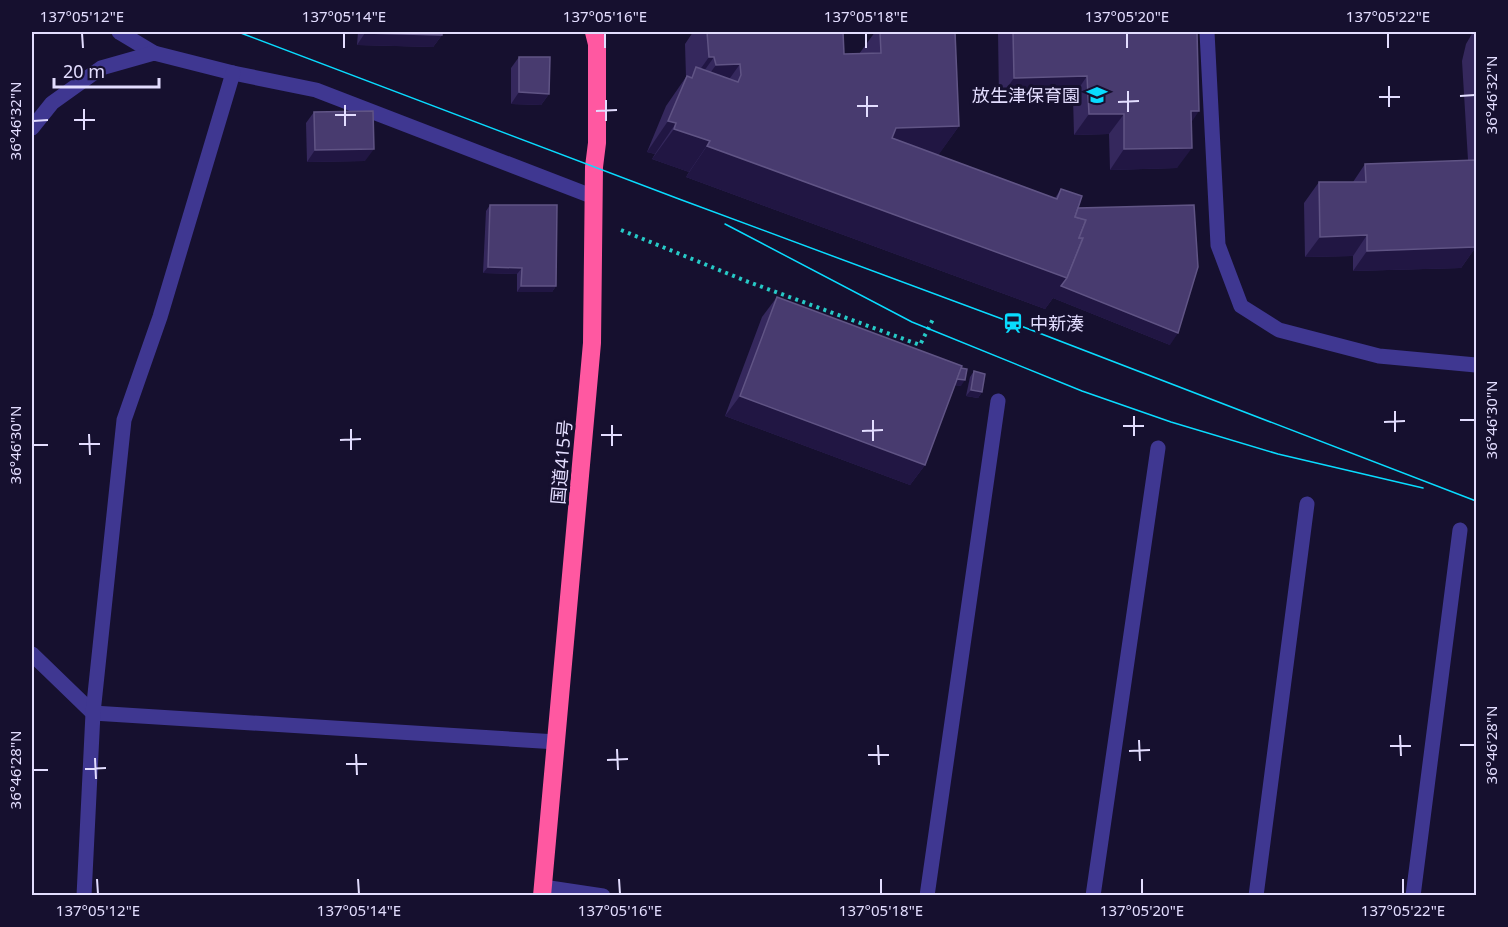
<svg xmlns="http://www.w3.org/2000/svg" width="1508" height="927" font-family="'Noto Sans','Noto Sans JP',sans-serif">
<style>
.lines{fill:none;stroke-linecap:round;stroke-linejoin:round}
.path{stroke:#27cac7;stroke-width:4;stroke-dasharray:3 4.5;stroke-linecap:butt}
.lane{stroke:#3f3791;stroke-width:15}
.street{stroke:#3f3791;stroke-width:15}
.highway{stroke:#ff58a1;stroke-width:18}
.tram{stroke:#09dcff;stroke-width:1.5}
.wall{fill:#35285d}
.shaded-wall{fill:#211643}
.building{fill:#483b6f;stroke:#605485;stroke-width:1.5}
.ticks{fill:none;stroke:#e3ddff;stroke-width:2}
.labels{text-anchor:middle;dominant-baseline:central;stroke-width:6;stroke-linejoin:round;paint-order:stroke}
.poi-label{font-size:18px;fill:#e3ddff;stroke:#16102f;text-anchor:end}
.street-label{font-size:18px;fill:#e3ddff;stroke:#16102f}
.neatline{fill:none;stroke:#e3ddff;stroke-width:2}
.ticks-label{font-size:15px;text-anchor:middle;fill:#e3ddff}
</style>
<rect width="100%" height="100%" fill="#16102f"/>
<g class="lines">
<path class="path" d="M621,230l125,51 174,64 14,-28"/>
<g class="lane">
<path d="M1093,896l65,-448"/>
<path d="M1413,896l47,-366"/>
</g>
<g class="street">
<path d="M119,32l35,21"/>
<path d="M1207,32l11,213 23,61 38,24 100,26 97,9"/>
<path d="M32,128l20,-25 49,-35 53,-15 79,20 83,17 278,107"/>
<path d="M32,654l61,59 464,29"/>
<path d="M543,887l60,9"/>
<path d="M84,896l9,-183 31,-293 36,-103 73,-244"/>
<path d="M927,896l71,-495"/>
<path d="M1256,896l51,-392"/>
</g>
<path class="highway" d="M542,896l50,-553 2,-176 3,-24v-99l-3,-12"/>
<g class="tram">
<path d="M238,32l441,167 334,124 463,178"/>
<path d="M725,224l187,98 170,69 89,31 107,32 145,34"/>
</g>
</g>
<g class="wall">
<path d="M358,32h84v3l-9,12 -76,-2z"/>
<path d="M693,32h150l1,22h15l16,-22h80l4,94 -21,29 117,43 6,-9 17,19 92,137 -117,-47 -8,11 -359,-132 3,-5 -37,-13 3,-5 -8,-2 19,-46 20,-29 -1,-33z"/>
<path d="M998,32h199l-6,91 -14,45 -67,2 -1,-36 -35,1 -1,-38 -74,2z"/>
<path d="M1473,32h3v219h-3l-12,17 -108,3v-15l-48,1 -1,-54 15,-21h34l12,-18 103,-4 -6,-99 4,-17z"/>
<path d="M519,57l30,37 -8,11 -30,-1v-36z"/>
<path d="M314,112l51,49 -58,1 -1,-39z"/>
<path d="M490,205l66,81 -4,6h-35v-18l-34,-1 3,-62z"/>
<path d="M777,297l184,71v18l-6,-1 -30,80 -15,20 -185,-69 37,-99z"/>
<path d="M974,371l8,21 -4,6 -12,-2 4,-19z"/>
</g>
<g class="shaded-wall">
<path d="M365,33l77,2 -9,12 -76,-2z"/>
<path d="M709,57h5l-22,31h-5z"/>
<path d="M740,64l-22,31h-24l22,-30z"/>
<path d="M1087,76l-14,21 -74,2 15,-21z"/>
<path d="M519,92l30,2 -8,11 -30,-1z"/>
<path d="M1191,111h8l-14,21z"/>
<path d="M1089,114h35l-15,20 -35,1z"/>
<path d="M668,121l8,2 -21,31 -8,-2z"/>
<path d="M959,126l-22,31 -63,1 22,-30z"/>
<path d="M674,129l36,12 -21,31 -37,-13z"/>
<path d="M707,146l360,132 111,55 -8,12 -117,-47 -8,11 -359,-132z"/>
<path d="M1192,148l-15,20 -67,2 14,-21z"/>
<path d="M374,149l-9,12 -58,1 8,-12z"/>
<path d="M1476,231v20h-3l-12,17 -108,3 14,-20z"/>
<path d="M1367,235l-14,21 -48,1 15,-20z"/>
<path d="M488,267l34,1 -5,6 -34,-1z"/>
<path d="M521,286h35l-4,6h-35z"/>
<path d="M955,379l10,1 -4,6 -10,-1z"/>
<path d="M971,390l11,2 -4,6 -12,-2z"/>
<path d="M740,396l185,69 -15,20 -185,-69z"/>
</g>
<g class="building">
<path d="M365,32h77v3l-77,-2z"/>
<path d="M707,32h136l1,22 37,-1 -1,-21h75l4,94 -63,2 -4,10 165,61 4,-10 21,7 -7,21 11,3 -7,18h4l-16,40 -360,-132 3,-5 -36,-12 2,-6 -8,-2 19,-45 5,2 4,-11 42,15 3,-7 -1,-11 -24,1 -2,-8h-5z"/>
<path d="M1013,32h184l2,79h-8l1,37 -68,1v-35h-35l-2,-38 -73,2z"/>
<path d="M519,57h31l-1,37 -30,-2z"/>
<path d="M373,111l1,38 -59,1 -1,-38z"/>
<path d="M1476,160v71h-1v16l-108,4v-16l-47,2 -1,-55h47l-1,-18z"/>
<path d="M490,205h67l-1,81h-35l1,-18 -34,-1z"/>
<path d="M1194,205l4,62 -20,66 -117,-47 6,-8 16,-40h-4l7,-18 -11,-3 3,-9z"/>
<path d="M777,297l185,69 -37,99 -185,-69z"/>
<path d="M961,368l6,1 -2,11 -8,-1z"/>
<path d="M974,371l11,3 -3,18 -11,-2z"/>
</g>
<path class="ticks" d="M82,33l1,15M344,33v15M605,33v15M866,33v15M1127,33v15M1388,33v15M1389,86v21M1128,91v21M867,96v21M1460,96l15,-1M1379,97h21M606,100v21M1118,102l21,-1M345,105v21M857,106h21M84,109v21M596,111l21,-1M335,115h21M74,120h21M33,121l15,-1M1395,411v21M1134,416v20M873,420v21M1460,420h15M1384,422l21,-1M612,425v21M1123,426h21M351,429v21M862,431l21,-1M89,434l1,21M601,435h21M340,440l21,-1M79,444h21M33,445h15M1400,735l1,21M1139,740l1,21M878,745l1,20M1460,745h15M1390,746h21M617,749l1,21M1129,751l21,-1M356,754l1,21M868,755h21M95,758l1,21M607,760l21,-1M346,764h21M85,769l21,-1M33,770h15M97,879l1,15M358,879l1,15M619,879l1,15M881,879v15M1142,879v15M1403,879v15"/>
<defs>
<g id="school-bare" transform="scale(1.62)"><path d="M0-5L7-2L0 1L-7-2ZM-4 1L0 2.5L4 1V4Q0 6-4 4Z" fill="#09dcff" stroke="#16102f" stroke-width="2.5" paint-order="stroke"/></g>
<g id="station-bare" transform="scale(1.62)"><path d="M-3-6H3Q5-6 5-4V2Q5 4 3 4L4.5 6H3L1.5 4h-3L-3 6H-4.5L-3 4Q-5 4-5 2V-4Q-5-6-3-6ZM-3.5-4v3h7v-3ZM-3.5 1v1.5H-2V1ZM2 1v1.5H3.5V1Z" fill="#09dcff" stroke="#16102f" stroke-width="2.5" paint-order="stroke"/></g>
</defs>
<g fill-rule="evenodd">
<use href="#school-bare" x="1097" y="95"/>
<use href="#station-bare" x="1013" y="323"/>
</g>
<g class="labels">
<g class="poi-label">
<text x="1080" y="95">放生津保育園</text>
<text x="1030" y="323" text-anchor="start">中新湊</text>
</g>
<g class="street-label">
<text transform="translate(561 462) rotate(-85)">国道415号</text>
</g>
</g>
<rect width="1508" height="927" fill="none" stroke="#16102f" stroke-width="66"/>
<path d="M54 78v9h105v-9" fill="none" stroke="#e3ddff" stroke-width="3"/>
<text x="63" y="78" font-size="18" fill="#e3ddff" stroke="#16102f" stroke-width="4.5" paint-order="stroke">20 m</text>
<rect x="33" y="33" width="1442" height="861" class="neatline"/>
<g class="ticks-label">
<text x="82" y="22">137°05'12"E</text>
<text x="344" y="22">137°05'14"E</text>
<text x="605" y="22">137°05'16"E</text>
<text x="866" y="22">137°05'18"E</text>
<text x="1127" y="22">137°05'20"E</text>
<text x="1388" y="22">137°05'22"E</text>
<text transform="translate(1492 95) rotate(-90)" y="5">36°46'32"N</text>
<text transform="translate(16 121) rotate(-90)" y="5">36°46'32"N</text>
<text transform="translate(1492 420) rotate(-90)" y="5">36°46'30"N</text>
<text transform="translate(16 445) rotate(-90)" y="5">36°46'30"N</text>
<text transform="translate(1492 745) rotate(-90)" y="5">36°46'28"N</text>
<text transform="translate(16 770) rotate(-90)" y="5">36°46'28"N</text>
<text x="98" y="916">137°05'12"E</text>
<text x="359" y="916">137°05'14"E</text>
<text x="620" y="916">137°05'16"E</text>
<text x="881" y="916">137°05'18"E</text>
<text x="1142" y="916">137°05'20"E</text>
<text x="1403" y="916">137°05'22"E</text>
</g>
</svg>
